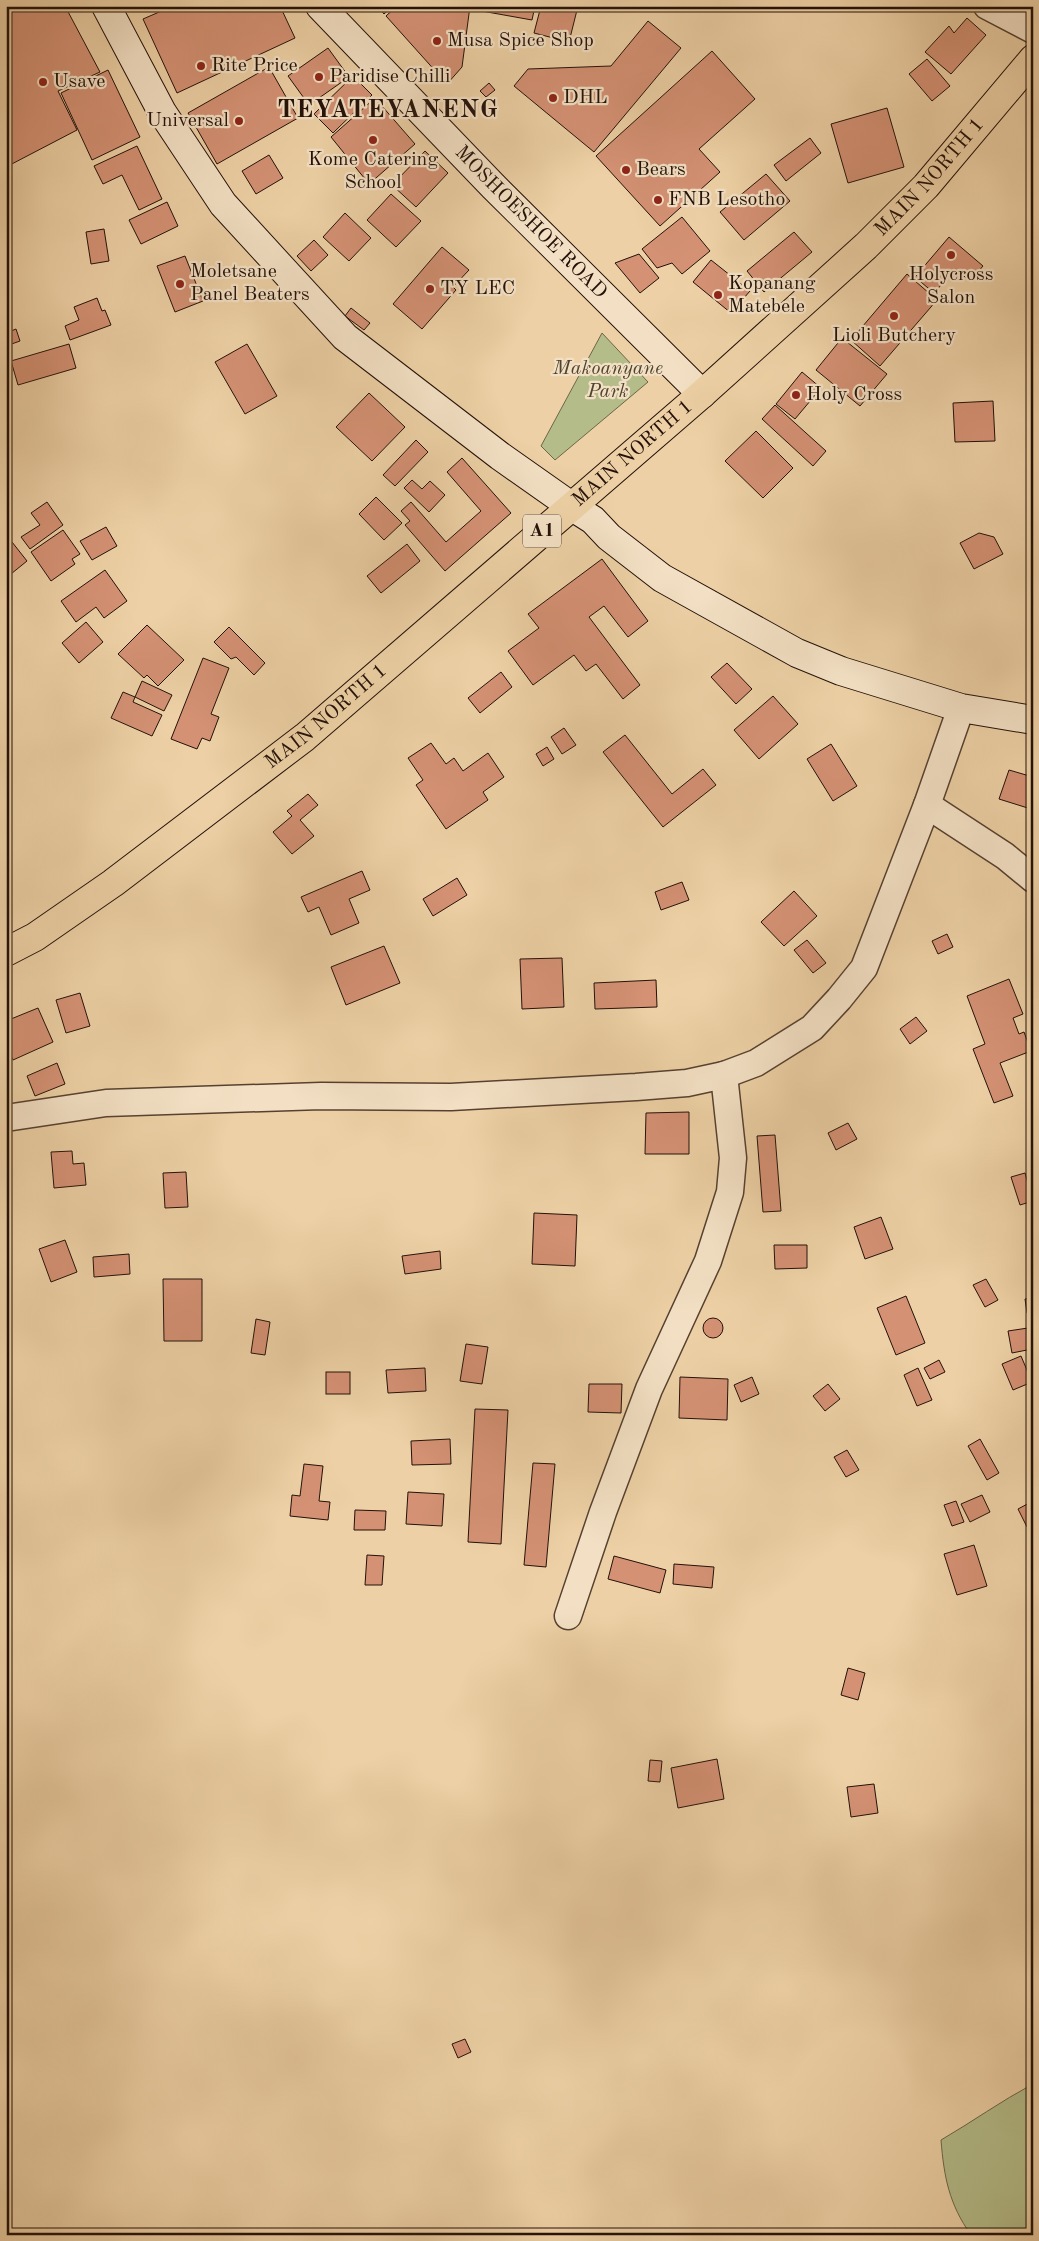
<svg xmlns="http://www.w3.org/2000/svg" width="1039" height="2241" font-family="'Old Standard TT',serif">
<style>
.green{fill:#b4bc89;stroke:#6c6649}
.building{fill:#d49174;stroke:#231109}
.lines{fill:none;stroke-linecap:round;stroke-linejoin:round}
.minor-casing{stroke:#564130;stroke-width:29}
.secondary-casing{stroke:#231109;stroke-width:30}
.primary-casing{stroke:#231109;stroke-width:30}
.minor{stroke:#f3e0c4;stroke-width:26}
.secondary{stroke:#f3e0c4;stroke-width:28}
.primary{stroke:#edd0a5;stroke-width:28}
.poi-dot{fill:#8f2418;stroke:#f3e0c4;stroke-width:2}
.labels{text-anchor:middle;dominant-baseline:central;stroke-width:4.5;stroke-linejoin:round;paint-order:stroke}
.shield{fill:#f3e0c4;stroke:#614f41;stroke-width:1}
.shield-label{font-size:19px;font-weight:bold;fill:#231109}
.poi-label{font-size:20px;fill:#231109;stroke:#f3e0c4;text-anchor:start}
.street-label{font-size:20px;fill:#231109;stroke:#f3e0c4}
.park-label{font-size:20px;font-style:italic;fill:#4e442f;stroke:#f3e0c4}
.district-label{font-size:25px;font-weight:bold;letter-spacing:1px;fill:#231109;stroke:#f3e0c4}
</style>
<rect width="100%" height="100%" fill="#edd0a5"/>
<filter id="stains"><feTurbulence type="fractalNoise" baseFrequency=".004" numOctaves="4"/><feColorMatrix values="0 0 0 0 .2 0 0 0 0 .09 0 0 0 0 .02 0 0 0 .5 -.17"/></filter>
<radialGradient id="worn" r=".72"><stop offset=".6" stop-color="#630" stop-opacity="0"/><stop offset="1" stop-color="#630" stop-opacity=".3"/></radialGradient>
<g class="green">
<path d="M602,333l46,49 -93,78 -14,-14z"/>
<path d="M1033,2084v151h-62c-22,-31 -27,-58 -30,-95 31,-18 60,-39 92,-56z"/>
</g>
<g class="building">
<path d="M6,6h59l35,66 -42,19 19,39 -71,37z"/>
<path d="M173,6h107l15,32 -118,55 -34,-74z"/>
<path d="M377,6h16l-9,8z"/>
<path d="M397,6h73l-8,61 -15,17 -61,-68z"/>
<path d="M477,6h58l-3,14 -56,-10z"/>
<path d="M541,6h37l-9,36 -35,-9z"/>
<path d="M967,18l19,17 -35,39 -26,-22 24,-26 5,7z"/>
<path d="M648,21l33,27 -87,104 -80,-66 14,-17 83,-3z"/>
<path d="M328,48l21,29 -40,28 -21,-29z"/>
<path d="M712,51l43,48 -56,50 21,23 -60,54 -64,-70z"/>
<path d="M927,59l23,27 -18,15 -23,-27z"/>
<path d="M269,67l29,51 -81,46 -29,-51z"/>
<path d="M108,70l32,67 -48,23 -31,-67z"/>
<path d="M353,76l19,19 -39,38 -19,-19z"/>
<path d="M489,83l6,7 -9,7 -6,-6z"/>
<path d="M375,98l40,46 -46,40 -38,-47z"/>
<path d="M887,108l17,59 -56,16 -17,-59z"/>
<path d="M810,138l11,15 -35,28 -12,-16z"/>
<path d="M137,146l25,53 -23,11 -17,-35 -19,9 -9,-18z"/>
<path d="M425,151l23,22 -32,34 -24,-22z"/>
<path d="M269,155l14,23 -27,16 -14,-23z"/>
<path d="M766,174l24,27 -46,39 -24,-28z"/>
<path d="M391,194l30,27 -25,26 -29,-27z"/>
<path d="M167,202l11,24 -37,18 -12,-24z"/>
<path d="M345,213l26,25 -22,23 -26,-24z"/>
<path d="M682,217l28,34 -28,23 -10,-11 -15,5 -15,-19z"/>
<path d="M104,229l5,32 -18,3 -5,-32z"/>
<path d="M794,232l18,20 -48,40 -17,-21z"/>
<path d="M949,237l34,29 -13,15 -15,-12 -21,24 -19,-16z"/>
<path d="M314,240l14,15 -17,16 -14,-15z"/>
<path d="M442,247l27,23 -16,17 3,3 -34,39 -29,-25z"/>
<path d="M639,254l20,24 -19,15 -25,-30z"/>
<path d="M185,256l18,45 -28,11 -18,-46z"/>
<path d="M711,260l39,31 -19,22 -38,-31z"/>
<path d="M907,274l30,26 -57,66 -29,-26z"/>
<path d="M97,298l5,13 3,-1 6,15 -41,15 -5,-14 14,-6 -5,-13z"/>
<path d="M351,308l19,15 -6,7 -19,-14z"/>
<path d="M16,329l4,12 -14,5v-13z"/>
<path d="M842,338l45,36 -27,32 -44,-36z"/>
<path d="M69,344l7,24 -58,17 -7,-24z"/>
<path d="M247,344l30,52 -32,18 -30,-52z"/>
<path d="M802,372l19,16 -26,31 -19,-15z"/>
<path d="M369,393l36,34 -33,34 -36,-34z"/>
<path d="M993,401l2,40 -40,1 -2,-39z"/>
<path d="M775,405l51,46 -13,15 -51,-47z"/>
<path d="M756,431l37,37 -30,30 -38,-37z"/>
<path d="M416,440l12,12 -33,34 -12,-11z"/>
<path d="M462,458l49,55 -66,58 -40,-46 5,-4 -9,-10 10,-9 35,40 35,-31 -34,-39z"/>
<path d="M412,480l10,9 8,-8 15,14 -16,17 -25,-24z"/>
<path d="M376,497l26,26 -18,17 -25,-26z"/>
<path d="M47,502l16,23 -33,24 -9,-12 19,-12 -9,-12z"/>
<path d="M106,527l11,19 -25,14 -12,-19z"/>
<path d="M63,530l17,24 -8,5 3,5 -24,17 -20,-29z"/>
<path d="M979,533l15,4 9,17 -29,15 -14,-26z"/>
<path d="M12,542l15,19 -21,17v-31z"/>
<path d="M407,544l13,17 -39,32 -14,-17z"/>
<path d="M602,559l46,62 -20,16 -24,-31 -15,11 51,68 -17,14 -27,-35 -10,7 -12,-16 -41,30 -25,-34 31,-23 -11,-14z"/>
<path d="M105,570l22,31 -23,17 -8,-11 -20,15 -15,-21z"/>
<path d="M86,622l17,20 -24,21 -17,-20z"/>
<path d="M147,625l37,35 -26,26 -11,-11 -3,3 -26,-24z"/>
<path d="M229,627l36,36 -11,12 -18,-18 -5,2 -17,-17z"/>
<path d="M203,658l26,10 -18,46 8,3 -9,24 -8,-3 -5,11 -26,-10z"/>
<path d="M727,663l25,26 -16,15 -25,-27z"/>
<path d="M501,672l11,15 -32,26 -12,-15z"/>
<path d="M142,681l30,14 -8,16 -29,-14z"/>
<path d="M123,692l12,5 -2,5 29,13 -10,21 -41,-18z"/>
<path d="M773,696l25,28 -39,35 -25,-29z"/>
<path d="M564,728l12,17 -14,9 -11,-17z"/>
<path d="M625,735l47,59 31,-25 13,16 -53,42 -60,-75z"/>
<path d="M431,743l15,21 8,-6 9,13 25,-18 16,24 -21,15 5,8 -42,29 -30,-44 7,-5 -15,-22z"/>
<path d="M831,744l26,42 -24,15 -26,-42z"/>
<path d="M547,747l7,12 -11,7 -7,-12z"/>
<path d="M1009,770l24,7v26l-2,6 -32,-10z"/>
<path d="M308,794l10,11 -18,15 14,16 -22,18 -19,-22 19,-16 -5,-5z"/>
<path d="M362,871l8,19 -21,9 10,24 -28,12 -12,-28 -11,5 -7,-15z"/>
<path d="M457,878l10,17 -34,21 -10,-17z"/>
<path d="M682,882l7,18 -28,10 -6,-18z"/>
<path d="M794,891l23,25 -33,30 -23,-24z"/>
<path d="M947,934l6,13 -15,7 -6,-13z"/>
<path d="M807,940l19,23 -13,10 -19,-23z"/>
<path d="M384,946l16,37 -54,22 -15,-38z"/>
<path d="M562,958l2,49 -42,2 -2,-50z"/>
<path d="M1009,979l14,35 -10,4 6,16 5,-2 7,19 -31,12 13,33 -19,7 -21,-54 12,-5 -18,-48z"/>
<path d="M656,980l1,27 -62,2 -1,-26z"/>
<path d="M80,993l10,33 -24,7 -10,-33z"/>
<path d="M38,1008l15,34 -40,18 -7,-15v-24z"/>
<path d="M916,1017l11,14 -17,13 -10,-15z"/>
<path d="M57,1063l8,21 -30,12 -8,-20z"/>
<path d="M1033,1093v22l-5,-21z"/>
<path d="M689,1112v42h-44l1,-41z"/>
<path d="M848,1123l9,16 -21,11 -8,-17z"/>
<path d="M775,1135l6,76 -18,1 -6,-76z"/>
<path d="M1033,1150v22l-4,-21z"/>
<path d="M72,1151l1,13 11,-1 2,22 -32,3 -3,-36z"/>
<path d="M186,1172l2,35 -23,1 -2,-35z"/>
<path d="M1025,1173l8,28 -13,4 -9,-28z"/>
<path d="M534,1213l43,2 -2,51 -43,-2z"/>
<path d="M881,1217l12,32 -28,10 -11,-32z"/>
<path d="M65,1240l12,32 -26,10 -12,-33z"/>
<path d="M774,1245h33v23l-32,1z"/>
<path d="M440,1251l1,18 -36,5 -3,-18z"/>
<path d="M129,1254l1,20 -36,3 -1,-20z"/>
<path d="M163,1279h39v62h-38z"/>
<path d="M986,1279l12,21 -13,7 -12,-22z"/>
<path d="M906,1296l19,47 -29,12 -19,-47z"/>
<path d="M1033,1298v14l-6,1 -2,-14z"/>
<circle cx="713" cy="1328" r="10"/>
<path d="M256,1319l14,3 -5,33 -14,-2z"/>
<path d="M1028,1328l4,21 -20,4 -4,-22z"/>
<path d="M466,1344l22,3 -6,37 -22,-3z"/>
<path d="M1021,1356l11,26 -19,8 -11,-26z"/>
<path d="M939,1360l6,12 -15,7 -6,-11z"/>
<path d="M425,1368l1,23 -38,2 -2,-23z"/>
<path d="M918,1368l14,32 -15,6 -13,-31z"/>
<rect x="326" y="1372" width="24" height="22"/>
<path d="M680,1377l48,2 -1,41 -48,-2z"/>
<path d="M752,1377l7,17 -18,8 -7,-17z"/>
<path d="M589,1384h33l-1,29 -33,-1z"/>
<path d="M828,1384l12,15 -15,12 -12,-15z"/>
<path d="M475,1409l33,1 -7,134 -33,-2z"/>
<path d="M450,1439l1,25 -39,1 -1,-24z"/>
<path d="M980,1439l19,34 -12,7 -19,-34z"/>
<path d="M847,1450l12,20 -13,7 -12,-20z"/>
<path d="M533,1463l22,1 -9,103 -22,-2z"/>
<path d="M304,1464l19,2 -4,35 11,1 -2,18 -38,-4 2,-21 8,1z"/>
<path d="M408,1492l36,2 -2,32 -36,-2z"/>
<path d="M982,1495l8,17 -20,10 -9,-18z"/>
<path d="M956,1501l8,21 -12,4 -8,-21z"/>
<path d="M1033,1501v23l-6,3 -9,-18z"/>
<path d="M355,1510l31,1 -1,19h-31z"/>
<path d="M974,1545l13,41 -30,9 -13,-41z"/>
<path d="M367,1555l17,1 -2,29h-17z"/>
<path d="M614,1556l52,14 -6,23 -52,-14z"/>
<path d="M674,1564l40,3 -2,21 -39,-4z"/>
<path d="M848,1668l17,5 -7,27 -17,-5z"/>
<path d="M717,1759l7,40 -46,9 -7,-40z"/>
<path d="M650,1760l12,1 -2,21 -12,-1z"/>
<path d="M874,1784l4,29 -27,4 -4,-30z"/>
<path d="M465,2039l6,13 -13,6 -6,-14z"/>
</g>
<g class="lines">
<g class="minor-casing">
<g id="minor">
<path d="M987,6l46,24"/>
<path d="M927,805l78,51 28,23"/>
<path d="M6,1118l100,-15 215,-7 130,1 185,-10 51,-4 37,-8 32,-12 56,-35 27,-29 25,-31 63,-163 34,-97"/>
<path d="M568,1616l35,-104 46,-123 59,-128 22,-69 3,-34 -9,-83"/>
</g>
</g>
<g class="secondary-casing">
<g id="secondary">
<path d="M106,6l56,106 61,92 122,133 155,119 71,50 22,14 16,17 53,41 135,75 44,18 120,37 72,12"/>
<path id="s1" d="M320,6l173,180 209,208"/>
</g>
</g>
<g class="primary-casing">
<g id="primary">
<path id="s2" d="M6,952l29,-15 78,-54 192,-146 397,-343 164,-148 60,-60 107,-127"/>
</g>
</g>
<use href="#minor" class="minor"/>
<use href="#secondary" class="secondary"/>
<use href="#primary" class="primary"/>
</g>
<g class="poi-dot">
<circle cx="437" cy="41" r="5"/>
<circle cx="201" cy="66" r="5"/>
<circle cx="319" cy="77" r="5"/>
<circle cx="43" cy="82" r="5"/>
<circle cx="553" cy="98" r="5"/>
<circle cx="239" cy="121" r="5"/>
<circle cx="373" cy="140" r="5"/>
<circle cx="626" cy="170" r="5"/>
<circle cx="658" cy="200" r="5"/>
<circle cx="951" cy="255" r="5"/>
<circle cx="180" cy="284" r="5"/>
<circle cx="430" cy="289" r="5"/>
<circle cx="718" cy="295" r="5"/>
<circle cx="894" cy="316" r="5"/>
<circle cx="796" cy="395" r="5"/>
</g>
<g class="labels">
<rect class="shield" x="523" y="514.5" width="38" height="33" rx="4"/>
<g class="shield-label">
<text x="542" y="531">A1</text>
</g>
<g class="poi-label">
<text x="447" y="41">Musa Spice Shop</text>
<text x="211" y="66">Rite Price</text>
<text x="329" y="77">Paridise Chilli</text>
<text x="53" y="82">Usave</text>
<text x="563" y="98">DHL</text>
<text x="229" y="121" text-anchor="end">Universal</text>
<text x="373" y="160" text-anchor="middle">Kome Catering<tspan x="373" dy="23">School</tspan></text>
<text x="636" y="170">Bears</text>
<text x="668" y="200">FNB Lesotho</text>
<text x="190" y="272">Moletsane<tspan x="190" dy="23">Panel Beaters</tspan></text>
<text x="951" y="275" text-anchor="middle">Holycross<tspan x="951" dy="23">Salon</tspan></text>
<text x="728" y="284">Kopanang<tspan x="728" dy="23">Matebele</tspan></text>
<text x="440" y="289">TY LEC</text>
<text x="894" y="336" text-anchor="middle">Lioli Butchery</text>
<text x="806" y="395">Holy Cross</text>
</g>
<g class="street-label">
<text stroke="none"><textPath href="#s2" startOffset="1208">MAIN NORTH 1</textPath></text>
<text stroke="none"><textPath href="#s1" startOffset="302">MOSHOESHOE ROAD</textPath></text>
<text stroke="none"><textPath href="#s2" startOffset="802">MAIN NORTH 1</textPath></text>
<text stroke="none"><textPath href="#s2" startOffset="398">MAIN NORTH 1</textPath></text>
</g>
<g class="park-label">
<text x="608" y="369">Makoanyane<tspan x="608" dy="23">Park</tspan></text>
</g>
<g class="district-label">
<text x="388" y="110">TEYATEYANENG</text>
</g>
</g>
<rect width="1039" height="2241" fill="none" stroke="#edd0a5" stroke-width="25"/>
<rect x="8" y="8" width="1024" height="2226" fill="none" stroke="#231109" stroke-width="2.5"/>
<rect x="12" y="12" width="1014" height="2216" fill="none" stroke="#231109"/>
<rect width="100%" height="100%" filter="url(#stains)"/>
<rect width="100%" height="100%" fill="url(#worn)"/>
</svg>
